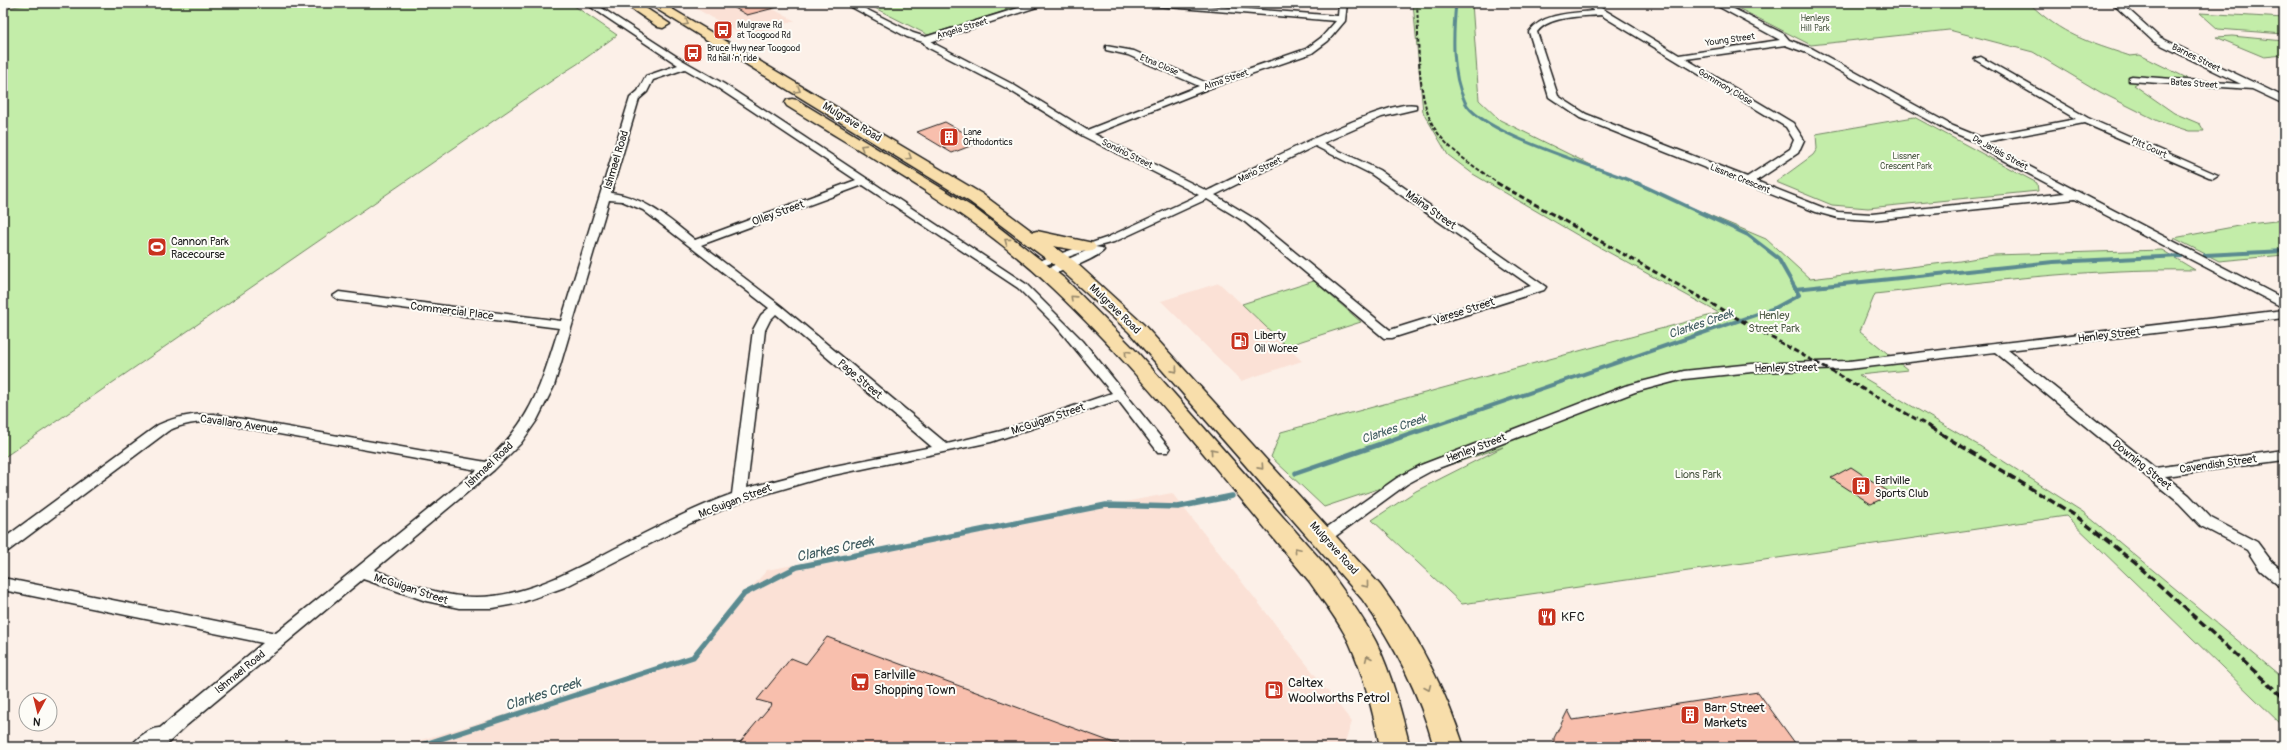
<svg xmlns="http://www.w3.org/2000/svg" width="2287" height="750" font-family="Pangolin,sans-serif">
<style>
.built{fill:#fbe1d6}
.green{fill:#c3eda9;stroke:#708462}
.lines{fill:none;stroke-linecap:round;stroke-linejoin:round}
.stream-far2{stroke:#5a8a90;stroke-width:3}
.stream-far1{stroke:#5a8a90;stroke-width:4}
.stream{stroke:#5a8a90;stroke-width:5.5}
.building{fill:#f8bfad;stroke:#1c1c1c}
.minor-casing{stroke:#1c1c1c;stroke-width:3}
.tertiary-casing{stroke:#1c1c1c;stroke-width:3}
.primary-casing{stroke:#1c1c1c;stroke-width:3}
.minor{fill:#fdfcf7;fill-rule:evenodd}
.tertiary{fill:#fdfcf7;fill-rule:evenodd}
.primary{fill:#f8deab;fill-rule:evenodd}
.rail-far2{stroke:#1c1c1c;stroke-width:2;stroke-dasharray:4 2;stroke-linecap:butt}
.rail-far1{stroke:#1c1c1c;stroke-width:3;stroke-dasharray:5.5 3;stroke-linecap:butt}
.rail{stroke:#1c1c1c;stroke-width:3.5;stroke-dasharray:8 3.5;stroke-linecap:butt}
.oneway{stroke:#95876b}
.labels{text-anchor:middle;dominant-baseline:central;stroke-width:4;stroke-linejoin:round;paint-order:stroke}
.far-park-label{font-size:9px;fill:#4e5b46;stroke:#fdfcf7}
.far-poi-label{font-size:9px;fill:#1c1c1c;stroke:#fdfcf7;text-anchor:start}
.far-street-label{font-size:9px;fill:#1c1c1c;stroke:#fdfcf7}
.street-label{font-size:11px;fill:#1c1c1c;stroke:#fdfcf7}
.poi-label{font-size:11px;fill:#1c1c1c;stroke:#fdfcf7;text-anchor:start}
.park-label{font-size:11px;fill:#4e5b46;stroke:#fdfcf7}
.water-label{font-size:12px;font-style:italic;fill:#405c60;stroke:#fdfcf7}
.near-poi-label{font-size:13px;fill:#1c1c1c;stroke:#fdfcf7;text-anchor:start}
.near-water-label{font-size:14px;font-style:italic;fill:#405c60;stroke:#fdfcf7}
</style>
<rect width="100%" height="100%" fill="#fcf0e8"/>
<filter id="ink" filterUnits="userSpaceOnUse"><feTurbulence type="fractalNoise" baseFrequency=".025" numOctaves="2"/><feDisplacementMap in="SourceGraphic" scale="8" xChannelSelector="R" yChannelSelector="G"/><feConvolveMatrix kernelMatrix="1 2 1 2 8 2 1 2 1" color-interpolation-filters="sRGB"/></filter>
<g filter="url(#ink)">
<g class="built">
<path d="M762,3l33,18 -52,14 -55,-31z"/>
<path d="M1219,283l23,21 60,57 -61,20 -80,-80z"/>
<path d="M1172,493l180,229 -9,25h-945l289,-87 80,-90z"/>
</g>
<g class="green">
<path d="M33,3h537l47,32c-18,13 -35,27 -54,38l-560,385v-449z"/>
<path d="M865,3h166l-103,32z"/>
<path d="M1413,3h59l7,97 21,20 91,45 175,74 44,40 150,-18 34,-6 168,-5 33,20c-107,-2 -213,12 -320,24l-15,37 48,39 -49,5 119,70 105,67 201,167v48l-218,-211 -604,88 -90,-84 44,-29 87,-44 -179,60 -53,-50 10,-25 438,-119 -140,-77 -106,-62 -25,-19 -25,-43z"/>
<path d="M1728,3h301c33,32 59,39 101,53l10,-1 53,26 -47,-3 -12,7 40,28 26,11 4,7h-15l-31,-10 -58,-29 -67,-40 -84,-22 -138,15z"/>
<path d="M2200,13l84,5v16l-66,-5z"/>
<path d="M2232,36l52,5v14l-20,2 -48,-20z"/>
<path d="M1914,117l123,66 1,8 -170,17 -36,-3 -56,-23 37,-27 4,-6 -1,-15z"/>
<path d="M2284,220v35l-65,6 -45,-23 75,-14z"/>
<path d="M1314,281l47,41 -75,24 -44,-42z"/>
</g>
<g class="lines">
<path class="stream-far2" d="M1456,3c-3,31 -5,70 9,99 15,32 138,66 174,82"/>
<g class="stream-far1">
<path d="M2205,255l79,-4"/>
<path d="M1795,289l258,-27 129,-6"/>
<path d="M1427,428l348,-120 24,-13 -21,-37 -30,-23 -111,-52"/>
</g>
<g class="stream">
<path d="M1296,473l134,-46"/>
<path d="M416,747l277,-90 51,-63 53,-27 309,-62 72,2 54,-11"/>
</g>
</g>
<g class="building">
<path d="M726,3h51l1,4 -31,8z"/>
<path d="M945,122l36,20 -29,11 -35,-21z"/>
<path d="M1851,467l41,27 -21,10 -40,-26z"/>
<path d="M827,637l295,109v1h-386l36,-43 -15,-4 34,-42 15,6z"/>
<path d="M1758,692l40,55h-244v-9l14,-28 5,10z"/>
</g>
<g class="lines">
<g class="minor-casing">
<g id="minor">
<path d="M585,3h9l88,57 42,24 302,200 57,57 87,108 -2,3h-10l-40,-52 -127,42 -167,35 -79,23 -54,23 -126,64 -45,16 -27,5h-34l-33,-7 -63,-22 -176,146 -23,22h-33c4,-8 20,-20 29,-19l103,-85 -260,-53v-12l273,55 201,-163 -263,-48c-17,0 -30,1 -46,9l-160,120 -5,1v-13l155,-114c19,-9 35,-11 56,-11l272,48c47,-44 54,-75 73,-134l-220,-28 -6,-4 6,-4 222,29 69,-223 8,-7 8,-15 32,-11zM685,69l33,19 138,92 -161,60c-26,-21 -50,-43 -84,-47l28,-94 8,-7 6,-12zM863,185l155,103 38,38 56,67 -111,38 -54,13 -166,-138 -80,-61zM609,200l13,1 21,9 126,98 -8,7 -8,15 -21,164c-38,14 -74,32 -110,51 -45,23 -94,52 -146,52 -36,0 -69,-15 -102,-27l120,-100 27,-27 16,-23 17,-34zM776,314l156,133 -108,21 -77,20 18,-158 5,-10z"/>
<path d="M844,3h10l59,30 16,5 4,5 79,41 75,46 112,-44 -71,-31 -22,-5v-4l28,5 73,32 99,-34 16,-12 14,-16 -192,-16 -4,-2h33l165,13 1,-13h8l-2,18 -17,20 -16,12 -102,35 -116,46 113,57c36,-17 179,-94 209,-86v4l-34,8 -59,26 56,27 167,117 -2,3 -152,48h-8l-139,-116 -38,-23 -93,43 -19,5 7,1 2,2c-6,8 -54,28 -63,25l-2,-2 2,-2 52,-23 -56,20 -4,-1 -2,-2 2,-2 73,-25 93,-43 -116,-59 -77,-48 -79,-41 -4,-5 -16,-5zM1315,146l56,28 160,112 -141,44 -137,-112 -38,-23z"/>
<path d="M1583,3h10l86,52 101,-15 -68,-37h10l62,31 5,6 24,9 140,77 27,11 96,-18 -102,-60 7,-2 107,61 130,57 -5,3 -4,-1 -125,-54 -98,19 2,3 296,154v9l-209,-109 -203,21 -34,-2 -22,-6 -236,-94 -31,-21 -20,-65c13,-19 44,-19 65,-21zM1601,15l185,112 8,13 -4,9 -43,28 -161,-63 -28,-18 -21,-64c13,-17 45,-15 64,-17zM1785,45l22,8 140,77 29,12 6,7 83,44 -193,21 -34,-2 -14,-4 -68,-27 42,-28 6,-13 -11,-17 -107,-64z"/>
<path d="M2112,3h9l38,34 125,60v7l-32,-15 -123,-8v-4l3,-1 109,8 -88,-43z"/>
<path d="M2284,310v8l-276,32 147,118 129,-18v10l-119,16 24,19 22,23 46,24 15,20 12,10v15l-6,-2 -18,-15 -13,-20 -46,-24 -22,-23 -184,-151 -146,17 -97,3 -68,7 -49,13 -204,79 -24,13 -78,57h-10l-3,-4 3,-4 78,-55 24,-13 204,-79 59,-15 68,-7 97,-3z"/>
</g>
</g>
<g class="tertiary-casing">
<path id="tertiary" d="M1034,3h15l-119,39 -4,1 -5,-3 1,-2z"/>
</g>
<g class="primary-casing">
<g id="primary">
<path d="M623,3h15l32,21 -7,4 -5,-1z"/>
<path d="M647,3h15l320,191 51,38 4,-1 56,12 3,4 -3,4 -6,1 -34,-6 21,15 69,63 237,261c37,50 65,103 84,162h-30c-15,-54 -39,-102 -72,-148l-233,-267 -69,-63 -90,-67z"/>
<path d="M792,99l5,1 177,108 91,71 73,74 189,214c17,25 35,48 49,75 16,33 25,69 34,105h-30c-7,-36 -16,-72 -31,-105 -11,-22 -26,-41 -40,-61 -83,-99 -164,-205 -257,-293 -77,-74 -175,-126 -265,-182l-2,-3 2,-3z"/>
</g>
</g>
<use href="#minor" class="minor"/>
<use href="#tertiary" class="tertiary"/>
<use href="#primary" class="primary"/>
<path class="rail-far2" d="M1417,3c2,35 -1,96 18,126 15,23 42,39 64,55"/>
<path class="rail-far1" d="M1497,183l435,245"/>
<path class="rail" d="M1930,427l146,89 59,47 149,135"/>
</g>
<defs><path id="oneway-chevron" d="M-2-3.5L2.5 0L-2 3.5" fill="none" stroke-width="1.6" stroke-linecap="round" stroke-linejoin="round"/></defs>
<g class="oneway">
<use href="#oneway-chevron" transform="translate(686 23) rotate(31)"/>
<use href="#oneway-chevron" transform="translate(798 90) rotate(31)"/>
<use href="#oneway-chevron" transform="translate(863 147) rotate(-148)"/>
<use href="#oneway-chevron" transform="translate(909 157) rotate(31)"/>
<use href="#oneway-chevron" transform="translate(1007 241) rotate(-143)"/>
<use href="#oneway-chevron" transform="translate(1073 298) rotate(-136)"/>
<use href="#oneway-chevron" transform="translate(1127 353) rotate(-133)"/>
<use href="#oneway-chevron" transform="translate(1175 370) rotate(48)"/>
<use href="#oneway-chevron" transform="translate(1213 451) rotate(-131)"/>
<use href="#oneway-chevron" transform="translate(1261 467) rotate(48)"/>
<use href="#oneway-chevron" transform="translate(1297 550) rotate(-130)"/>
<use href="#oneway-chevron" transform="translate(1366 585) rotate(51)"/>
<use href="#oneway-chevron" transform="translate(1368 658) rotate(-113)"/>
<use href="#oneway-chevron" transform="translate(1428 688) rotate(67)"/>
</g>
</g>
<defs>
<g id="bus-square" transform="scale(1)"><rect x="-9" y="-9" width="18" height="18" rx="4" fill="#c8321e" stroke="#fdfcf7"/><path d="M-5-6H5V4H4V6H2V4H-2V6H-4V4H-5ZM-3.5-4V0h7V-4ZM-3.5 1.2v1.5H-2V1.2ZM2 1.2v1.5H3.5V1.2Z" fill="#fff"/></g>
<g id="building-square" transform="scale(1)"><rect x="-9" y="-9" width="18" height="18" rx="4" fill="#c8321e" stroke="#fdfcf7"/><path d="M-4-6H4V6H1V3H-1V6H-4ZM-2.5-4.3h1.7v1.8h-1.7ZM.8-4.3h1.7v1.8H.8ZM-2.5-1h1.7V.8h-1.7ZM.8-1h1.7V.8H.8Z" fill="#fff"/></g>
<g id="stadium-square" transform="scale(1)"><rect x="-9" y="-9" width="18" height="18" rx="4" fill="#c8321e" stroke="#fdfcf7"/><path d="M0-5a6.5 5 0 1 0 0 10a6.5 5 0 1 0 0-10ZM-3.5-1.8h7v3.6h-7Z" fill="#fff"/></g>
<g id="fuel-square" transform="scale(1)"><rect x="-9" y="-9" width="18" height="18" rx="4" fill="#c8321e" stroke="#fdfcf7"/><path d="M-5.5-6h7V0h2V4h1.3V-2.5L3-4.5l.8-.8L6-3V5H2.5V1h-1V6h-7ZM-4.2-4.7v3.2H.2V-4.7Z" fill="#fff"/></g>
<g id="restaurant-square" transform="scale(1)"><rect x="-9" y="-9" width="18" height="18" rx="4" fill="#c8321e" stroke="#fdfcf7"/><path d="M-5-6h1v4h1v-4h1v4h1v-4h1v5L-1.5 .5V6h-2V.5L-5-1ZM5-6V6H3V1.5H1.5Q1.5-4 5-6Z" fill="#fff"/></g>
<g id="supermarket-square" transform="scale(1)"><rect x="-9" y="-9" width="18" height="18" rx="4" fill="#c8321e" stroke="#fdfcf7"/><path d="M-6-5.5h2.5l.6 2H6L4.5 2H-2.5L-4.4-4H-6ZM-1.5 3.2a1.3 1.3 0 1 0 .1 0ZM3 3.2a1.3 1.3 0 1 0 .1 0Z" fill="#fff"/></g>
</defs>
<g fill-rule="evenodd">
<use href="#bus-square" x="723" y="30"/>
<use href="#bus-square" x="693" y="53"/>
<use href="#building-square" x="949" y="137"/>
<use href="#stadium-square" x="157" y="247"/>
<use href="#fuel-square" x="1240" y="341"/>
<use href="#building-square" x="1861" y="486"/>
<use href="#restaurant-square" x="1547" y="617"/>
<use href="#supermarket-square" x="860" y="682"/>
<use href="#fuel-square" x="1274" y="690"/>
<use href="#building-square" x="1690" y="715"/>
</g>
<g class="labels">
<g class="far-park-label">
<text x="1815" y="18">Henleys<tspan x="1815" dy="10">Hill Park</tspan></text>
<text x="1906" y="156">Lissner<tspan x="1906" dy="10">Crescent Park</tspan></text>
</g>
<g class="far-poi-label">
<text x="737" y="25">Mulgrave Rd<tspan x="737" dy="10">at Toogood Rd</tspan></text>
<text x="707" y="48">Bruce Hwy near Toogood<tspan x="707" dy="10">Rd hail 'n' ride</tspan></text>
<text x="963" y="132">Lane<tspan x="963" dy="10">Orthodontics</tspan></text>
</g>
<g class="far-street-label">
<text transform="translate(962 29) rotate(-17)">Angela Street</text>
<text transform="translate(1730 40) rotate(-8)">Young Street</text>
<text transform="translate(2196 58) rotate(26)">Barnes Street</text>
<text transform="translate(1159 65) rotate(23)">Etna Close</text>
<text transform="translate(1226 80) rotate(-19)">Alma Street</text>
<text transform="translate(2194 84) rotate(4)">Bates Street</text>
<text transform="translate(1725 87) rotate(31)">Gommory Close</text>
<text transform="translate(2149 148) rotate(24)">Pitt Court</text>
<text transform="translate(2000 153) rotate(29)">De Jarlais Street</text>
<text transform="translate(1127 154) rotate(26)">Sondrio Street</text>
<text transform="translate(1260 170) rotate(-26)">Mario Street</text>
<text transform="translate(1740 179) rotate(22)">Lissner Crescent</text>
</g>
<g class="street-label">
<text transform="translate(852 122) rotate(31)">Mulgrave Road</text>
<text transform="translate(616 160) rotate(-73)">Ishmael Road</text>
<text transform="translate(1431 210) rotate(35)">Maina Street</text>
<text transform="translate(778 213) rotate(-20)">Olley Street</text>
<text transform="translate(1115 309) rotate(44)">Mulgrave Road</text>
<text transform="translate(452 311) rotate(7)">Commercial Place</text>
<text transform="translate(1464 311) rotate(-18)">Varese Street</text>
<text transform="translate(2109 335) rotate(-7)">Henley Street</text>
<text transform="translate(1786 368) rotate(-1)">Henley Street</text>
<text transform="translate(860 379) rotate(40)">Page Street</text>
<text transform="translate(1048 419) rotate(-19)">McGuigan Street</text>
<text transform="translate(239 424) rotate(8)">Cavallaro Avenue</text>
<text transform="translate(1476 448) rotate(-21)">Henley Street</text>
<text transform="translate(2218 464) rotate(-8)">Cavendish Street</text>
<text transform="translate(489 465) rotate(-43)">Ishmael Road</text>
<text transform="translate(2142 465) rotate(39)">Downing Street</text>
<text transform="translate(735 501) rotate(-21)">McGuigan Street</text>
<text transform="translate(1334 548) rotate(48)">Mulgrave Road</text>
<text transform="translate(411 589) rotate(18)">McGuigan Street</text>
<text transform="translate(240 672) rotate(-39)">Ishmael Road</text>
</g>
<g class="poi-label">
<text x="171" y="241">Cannon Park<tspan x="171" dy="13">Racecourse</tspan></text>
<text x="1254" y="335">Liberty<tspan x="1254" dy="13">Oil Woree</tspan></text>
<text x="1875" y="480">Earlville<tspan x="1875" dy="13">Sports Club</tspan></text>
</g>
<g class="park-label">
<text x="1774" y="315">Henley<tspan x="1774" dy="13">Street Park</tspan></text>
<text x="1698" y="474">Lions Park</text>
</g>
<g class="water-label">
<text transform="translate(1701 324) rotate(-19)">Clarkes Creek</text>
<text transform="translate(1394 429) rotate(-19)">Clarkes Creek</text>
</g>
<g class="near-poi-label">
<text x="1561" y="617">KFC</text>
<text x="874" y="675">Earlville<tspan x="874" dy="15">Shopping Town</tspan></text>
<text x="1288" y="683">Caltex<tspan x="1288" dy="15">Woolworths Petrol</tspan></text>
<text x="1704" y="708">Barr Street<tspan x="1704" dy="15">Markets</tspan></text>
</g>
<g class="near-water-label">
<text transform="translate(835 549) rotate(-12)">Clarkes Creek</text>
<text transform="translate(543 694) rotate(-18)">Clarkes Creek</text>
</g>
</g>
<rect width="2287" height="750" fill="none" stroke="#fdfcf7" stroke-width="16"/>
<rect x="8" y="8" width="2271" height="734" fill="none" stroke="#1c1c1c" stroke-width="1.5" filter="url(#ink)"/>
<g transform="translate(38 712) rotate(187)"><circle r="19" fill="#fdfcf7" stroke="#a3a29f"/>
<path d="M0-3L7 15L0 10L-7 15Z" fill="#c8321e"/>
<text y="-6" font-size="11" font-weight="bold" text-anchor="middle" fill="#1c1c1c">N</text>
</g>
</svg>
